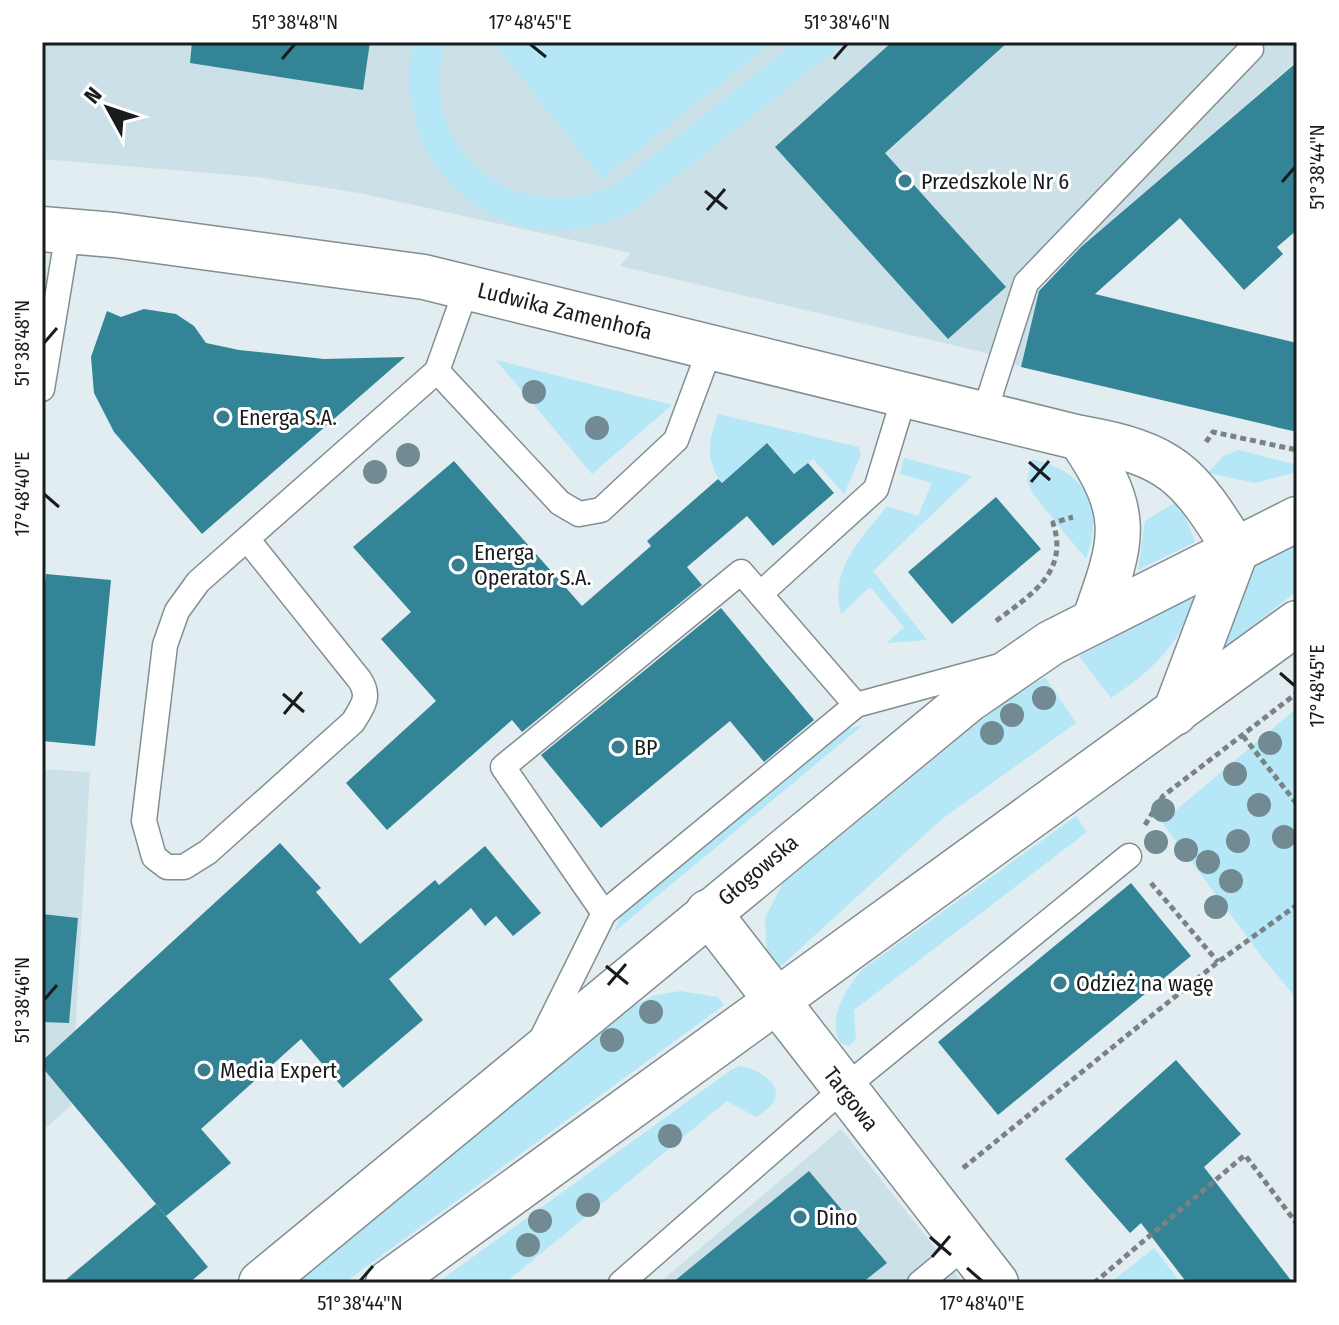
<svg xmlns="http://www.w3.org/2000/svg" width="1339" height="1325" font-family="'Fira Sans Condensed',sans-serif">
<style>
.built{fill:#cce1e7}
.green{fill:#b5e7f6}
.building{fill:#348498}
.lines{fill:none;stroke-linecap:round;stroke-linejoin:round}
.service-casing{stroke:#838e91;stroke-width:27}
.minor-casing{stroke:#838e91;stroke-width:47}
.secondary-casing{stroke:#838e91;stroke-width:47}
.path{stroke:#7a8284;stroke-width:5;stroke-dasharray:6 4;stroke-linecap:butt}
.service{stroke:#fff;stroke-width:24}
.minor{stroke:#fff;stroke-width:44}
.secondary{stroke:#fff;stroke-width:44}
.tree{fill:#728b92}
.ticks{fill:none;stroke:#181c1d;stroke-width:3}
.poi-dot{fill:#3b7d8f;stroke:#fff;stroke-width:3}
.labels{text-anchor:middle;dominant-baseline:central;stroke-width:6;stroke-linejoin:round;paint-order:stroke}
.poi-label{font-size:22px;fill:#181c1d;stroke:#fff;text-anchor:start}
.street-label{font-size:22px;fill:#181c1d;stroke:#fff}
.neatline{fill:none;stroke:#181c1d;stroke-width:3}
.ticks-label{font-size:20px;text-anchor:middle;fill:#181c1d}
</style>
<rect width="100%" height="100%" fill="#e2edf1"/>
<g class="built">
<path d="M42,42h1255v19l-256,221 -20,85 -35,-14 -366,-87 11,-13 -272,-60 -102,-16 -215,-18z"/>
<path d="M42,769l48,3 -19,334 -29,25z"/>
<path d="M841,1129l122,154h-304z"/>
</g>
<g class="green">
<path d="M413,42h32c-31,108 73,191 172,142l178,-142h50l-211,168c-122,64 -247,-35 -221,-168z"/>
<path d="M493,42h279l-170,137z"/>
<path d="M496,360l176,45 -80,69z"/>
<path d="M718,414l141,33 2,8 -17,39 -31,-35 -19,15 -27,-31 -45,40c-18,-24 -13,-43 -4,-69z"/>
<path d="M1239,450l58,15v7l-42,11 -47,-10 15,-17z"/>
<path d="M904,458l68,18 -99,95 54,69 -40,3 17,-16 -34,-40 -29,27c-12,-46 20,-74 46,-108l31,10 14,-33 -32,-9z"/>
<path d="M1032,459c54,13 73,47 54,100l-53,-65 -6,-14z"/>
<path d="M1179,500l16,42 -57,28 7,-49z"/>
<path d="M1297,543v48l-78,61 13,-75z"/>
<path d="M1190,598l4,5c-18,45 -44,69 -83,95l-32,-42z"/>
<path d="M1045,677l31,46 -134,96 -163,149 -12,-7 -2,-43 18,-35 212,-174z"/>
<path d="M1297,708v291l-35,-42 -100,-135z"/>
<path d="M863,725l-249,207 8,-19 221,-183z"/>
<path d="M1076,816l11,16 -233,178 2,29 -7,7 -9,-3c-13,-26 6,-55 23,-74z"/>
<path d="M680,991l38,6 6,8 -380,278h-47l334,-276 25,-12z"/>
<path d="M740,1066c16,2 47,18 32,38 -3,5 -11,9 -16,13l-29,-16 -222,182h-68l294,-213z"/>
<path d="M1154,1248l27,35h-71z"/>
</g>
<g class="building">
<path d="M192,42h178l-7,48 -173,-27z"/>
<path d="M892,42h116l-123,111 121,134 -58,52 -173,-192z"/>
<path d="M1297,62v168l-20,17 6,7 -39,36 -64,-72 -85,76 202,49v89l-276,-65 18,-76 42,-44z"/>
<path d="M144,309l32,5 18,12 12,17 33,7 85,9 81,-2 -203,177 -88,-102 -20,-39 -3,-36 16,-46 14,6z"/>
<path d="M767,443l27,31 14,-11 26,30 -61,53 -26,-30 -60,51 15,18 -180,147 -10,-12 -125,110 -41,-47 90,-82 -55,-62 30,-27 -58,-65 101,-86 128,145 69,-60 -4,-5 71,-62 4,4z"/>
<path d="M996,497l45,52 -89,75 -44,-52z"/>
<path d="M46,574l65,6 -16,166 -53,-5v-129z"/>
<path d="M721,608l93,112 -50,42 -34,-41 -129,107 -60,-73z"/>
<path d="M280,843l41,45 -5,4 44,52 75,-64 4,5 46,-39 56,67 -28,23 -17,-20 -11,10 -14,-18 -82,71 34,41 -80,68 -42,-49 -100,90 30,34 -65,53 -124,-149v-6z"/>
<path d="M1131,883l60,73 -193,159 -60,-73z"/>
<path d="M42,914l36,4 -9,105 -27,-1z"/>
<path d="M1176,1060l65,74 -37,33 89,116h-106l-46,-60 -11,10 -65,-74z"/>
<path d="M809,1171l78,92 -25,20h-190z"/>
<path d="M156,1204l52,63 -19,16h-127z"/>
</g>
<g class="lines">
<g class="service-casing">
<g id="service">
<path d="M467,287l-30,84 123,132 19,11 22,-4 75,-70 35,-94"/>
<path d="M42,389l26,-157"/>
<path d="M984,414l42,-131 225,-234"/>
<path d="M247,539l112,140c12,17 4,27 -6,43l-145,130 -24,15h-17l-13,-10 -10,-36 21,-176 12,-34 21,-29 239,-211"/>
<path d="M760,594l116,-105 29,-95"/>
<path d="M604,913l-101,-146 238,-195 115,133"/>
<path d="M540,1042l64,-129 252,-208 140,-38"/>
<path d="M621,1283l222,-194 286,-233"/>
<path d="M920,1283l46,-38"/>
</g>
</g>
<g class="minor-casing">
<g id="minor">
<path d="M42,229l72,6 310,42 656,161c91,16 108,35 156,113l-61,162"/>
<path d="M1080,438c52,76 44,100 14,183"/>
<path d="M708,912l288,371"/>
</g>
</g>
<g class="secondary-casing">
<g id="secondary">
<path d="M261,1283l707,-583 83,-57 246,-124"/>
<path d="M388,1283l909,-660"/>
</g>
</g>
<g class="path">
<path d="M1206,442l7,-10 84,18"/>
<path d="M996,621c36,-27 73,-49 57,-98l20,-6"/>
<path d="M1243,736l54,68"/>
<path d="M1145,825l18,-29 134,-103"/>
<path d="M1151,883l67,79"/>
<path d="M963,1168l255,-206 79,-57"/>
<path d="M1094,1283l151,-128 52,69"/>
</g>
<use href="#service" class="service"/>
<use href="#minor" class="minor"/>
<use href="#secondary" class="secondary"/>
</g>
<g class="tree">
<circle cx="534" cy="392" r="12"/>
<circle cx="597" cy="428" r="12"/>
<circle cx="408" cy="455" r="12"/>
<circle cx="375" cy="472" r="12"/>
<circle cx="1044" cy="698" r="12"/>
<circle cx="1012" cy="715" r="12"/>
<circle cx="992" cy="733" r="12"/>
<circle cx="1270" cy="743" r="12"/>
<circle cx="1235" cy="774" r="12"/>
<circle cx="1259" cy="805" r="12"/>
<circle cx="1163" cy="810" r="12"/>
<circle cx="1284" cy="837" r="12"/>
<circle cx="1238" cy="841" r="12"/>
<circle cx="1156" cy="842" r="12"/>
<circle cx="1186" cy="850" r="12"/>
<circle cx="1208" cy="862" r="12"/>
<circle cx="1231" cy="881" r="12"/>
<circle cx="1216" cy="907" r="12"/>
<circle cx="651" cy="1012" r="12"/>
<circle cx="612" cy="1040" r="12"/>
<circle cx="670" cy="1136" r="12"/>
<circle cx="588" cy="1205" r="12"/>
<circle cx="540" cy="1221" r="12"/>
<circle cx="528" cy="1245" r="12"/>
</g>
<path class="ticks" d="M530,44l16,13M282,59l13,-15M834,59l13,-15M1282,182l13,-15M705,191l22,18M707,210l18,-21M44,343l13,-15M1029,462l21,18M1031,482l18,-21M44,494l15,13M1280,673l15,13M283,694l21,18M284,714l18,-22M606,966l22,18M608,985l18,-21M44,1000l13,-15M930,1237l21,18M932,1257l18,-21M967,1268l15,13M360,1281l13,-15"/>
<g class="poi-dot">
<circle cx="905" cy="181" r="8"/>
<circle cx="223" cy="417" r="8"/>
<circle cx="458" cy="565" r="8"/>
<circle cx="618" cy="747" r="8"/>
<circle cx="1060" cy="983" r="8"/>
<circle cx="204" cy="1070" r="8"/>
<circle cx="800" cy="1217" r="8"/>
</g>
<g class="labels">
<g class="poi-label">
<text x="921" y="181">Przedszkole Nr 6</text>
<text x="239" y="417">Energa S.A.</text>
<text x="474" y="552">Energa<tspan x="474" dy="25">Operator S.A.</tspan></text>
<text x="634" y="747">BP</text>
<text x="1076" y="983">Odzież na wagę</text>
<text x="220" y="1070">Media Expert</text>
<text x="816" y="1217">Dino</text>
</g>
<g class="street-label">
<text transform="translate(565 311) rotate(14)">Ludwika Zamenhofa</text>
<text transform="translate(758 870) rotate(-40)">Głogowska</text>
<text transform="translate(851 1099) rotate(52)">Targowa</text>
</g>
</g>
<rect width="1339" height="1325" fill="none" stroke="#ffffff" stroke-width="88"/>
<g transform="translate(108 108) rotate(310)" stroke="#ffffff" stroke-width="6" paint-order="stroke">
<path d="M0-6L14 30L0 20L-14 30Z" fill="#181c1d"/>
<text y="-12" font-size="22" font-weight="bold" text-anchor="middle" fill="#181c1d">N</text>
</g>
<rect x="44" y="44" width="1251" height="1237" class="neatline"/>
<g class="ticks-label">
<text x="295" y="29">51°38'48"N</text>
<text x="530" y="29">17°48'45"E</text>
<text x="847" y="29">51°38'46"N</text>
<text transform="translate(1317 167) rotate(-90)" y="7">51°38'44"N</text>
<text transform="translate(22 343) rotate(-90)" y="7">51°38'48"N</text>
<text transform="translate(22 494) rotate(-90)" y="7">17°48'40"E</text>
<text transform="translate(1317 686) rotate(-90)" y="7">17°48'45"E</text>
<text transform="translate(22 1000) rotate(-90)" y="7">51°38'46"N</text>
<text x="360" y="1310">51°38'44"N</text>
<text x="982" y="1310">17°48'40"E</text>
</g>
</svg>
